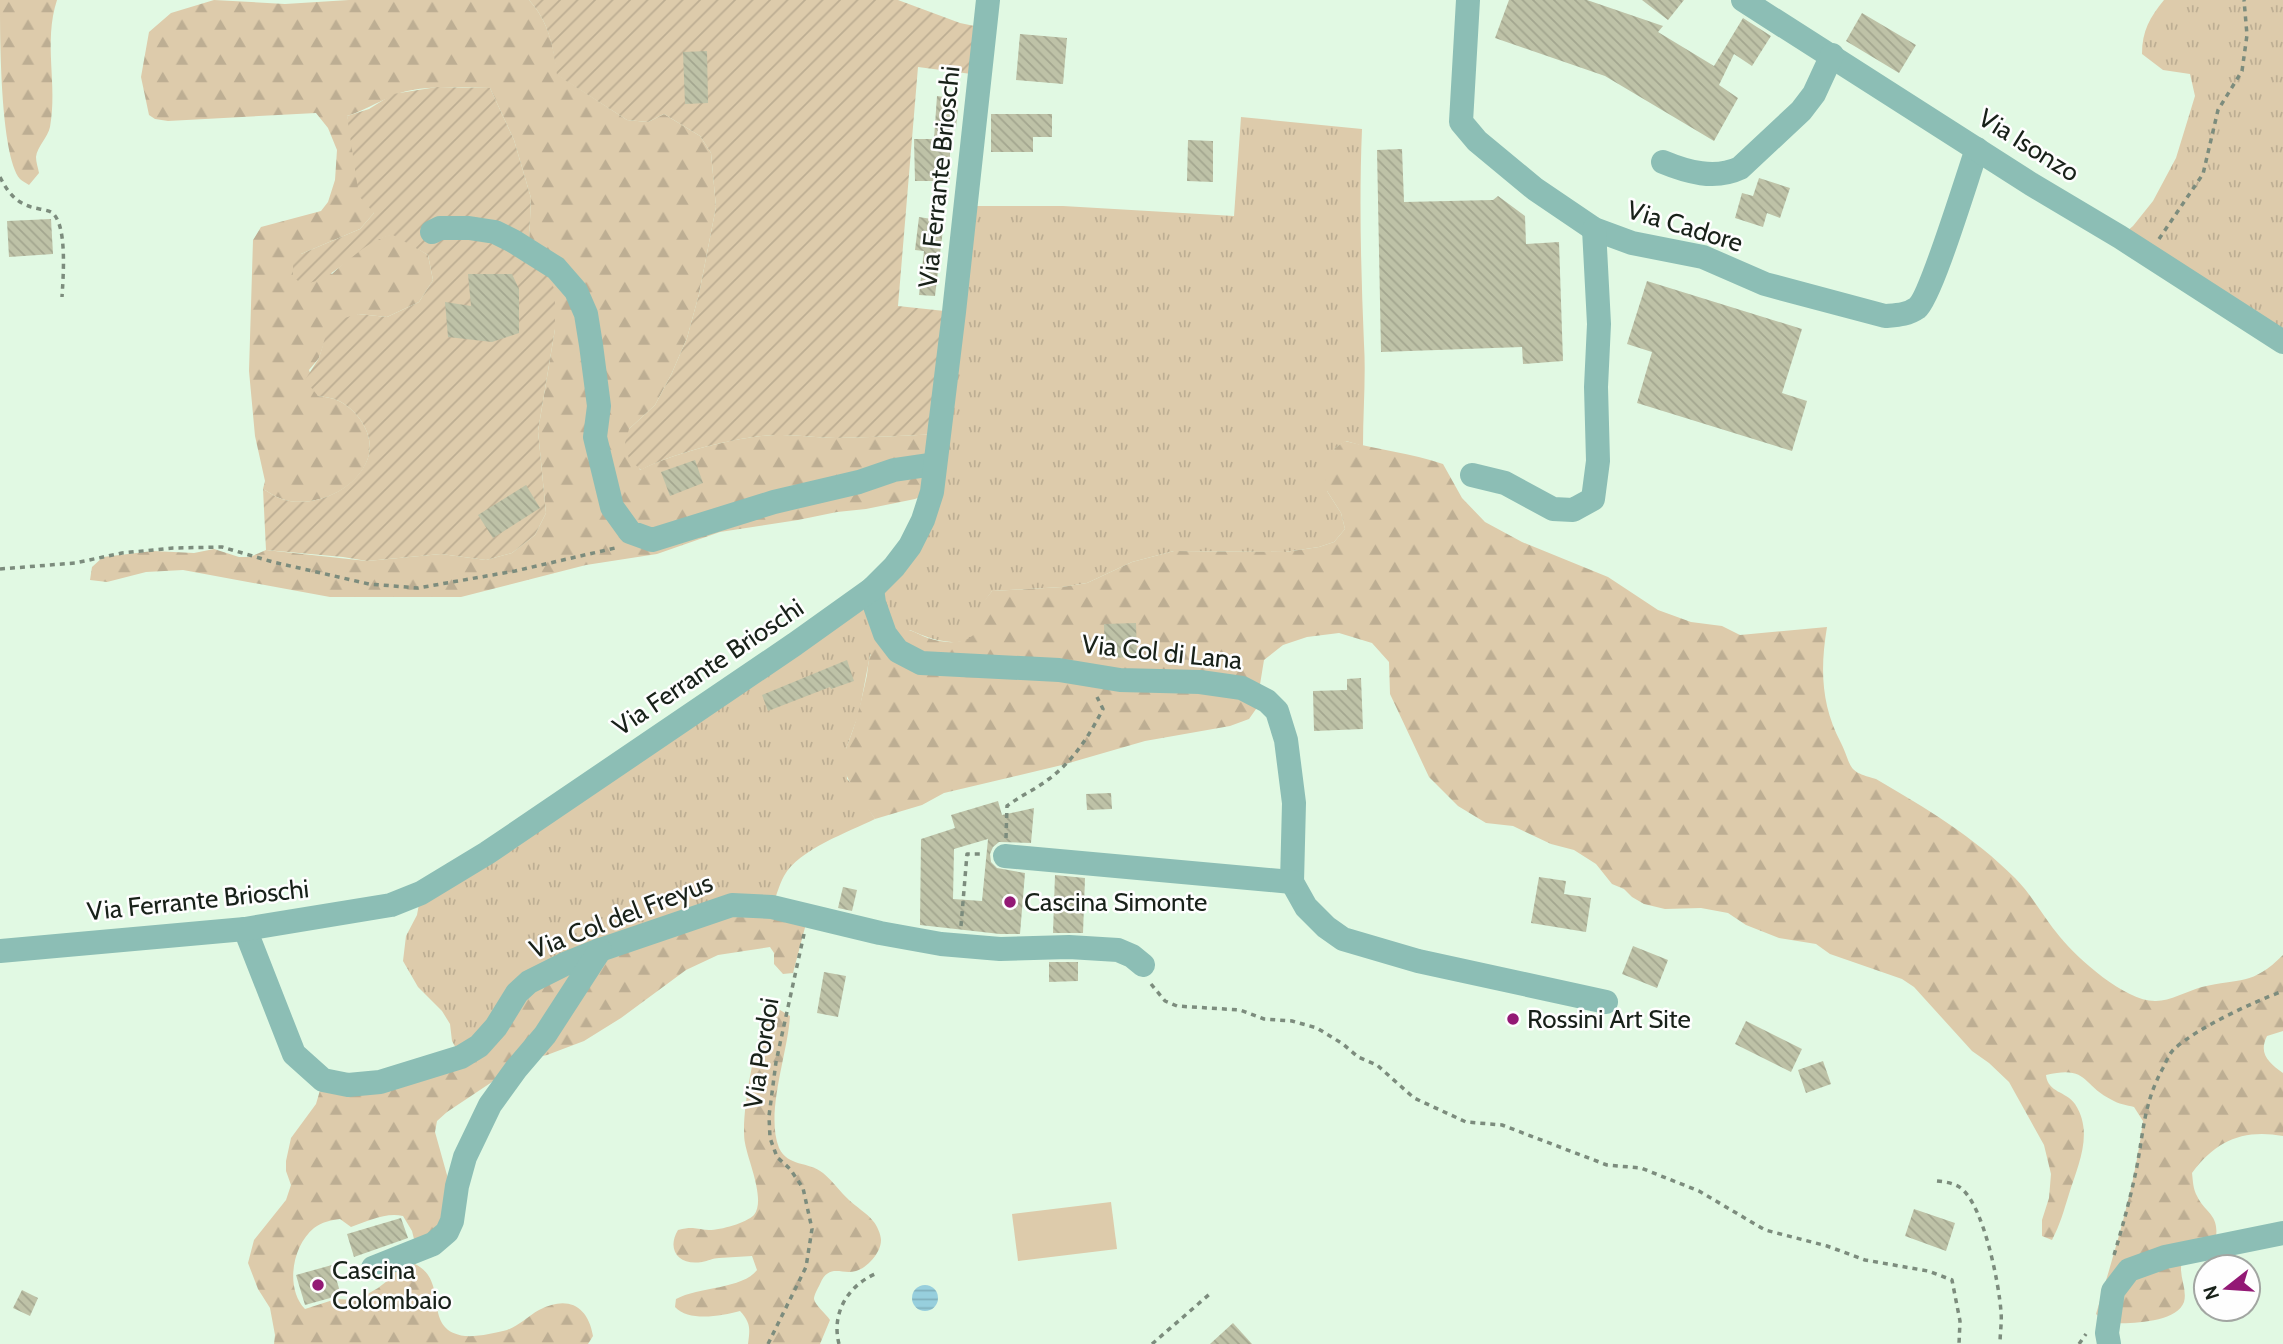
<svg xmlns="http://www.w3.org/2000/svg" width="2283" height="1344" font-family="Cabin,sans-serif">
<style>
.grass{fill:url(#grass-tufts)}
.forest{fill:url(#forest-firs)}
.park{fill:#ddcbab}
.garden{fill:url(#garden-furrows)}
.water{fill:url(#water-rules)}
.building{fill:url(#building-back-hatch);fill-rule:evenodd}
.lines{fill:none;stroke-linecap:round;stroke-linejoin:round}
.path{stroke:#7c8c7d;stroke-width:3.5;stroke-dasharray:5 5;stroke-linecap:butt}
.minor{stroke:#8cbeb5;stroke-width:24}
.poi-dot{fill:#931975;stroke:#fefefe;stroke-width:2.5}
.labels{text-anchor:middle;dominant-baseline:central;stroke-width:5;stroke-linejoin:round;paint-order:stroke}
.street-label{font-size:26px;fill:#182119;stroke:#fefefe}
.poi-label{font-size:26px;fill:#182119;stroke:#fefefe;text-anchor:start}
</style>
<defs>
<pattern id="grass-tufts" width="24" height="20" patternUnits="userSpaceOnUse" patternTransform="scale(1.75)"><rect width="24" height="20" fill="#ddcbab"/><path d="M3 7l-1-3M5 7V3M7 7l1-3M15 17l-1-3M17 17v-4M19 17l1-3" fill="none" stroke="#bdae93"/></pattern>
<pattern id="forest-firs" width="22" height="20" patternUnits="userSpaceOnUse" patternTransform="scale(1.75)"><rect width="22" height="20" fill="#ddcbab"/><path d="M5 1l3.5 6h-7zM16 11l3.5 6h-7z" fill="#bdae93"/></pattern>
<pattern id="garden-furrows" width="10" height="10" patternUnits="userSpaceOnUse" patternTransform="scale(1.75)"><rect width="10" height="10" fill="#ddcbab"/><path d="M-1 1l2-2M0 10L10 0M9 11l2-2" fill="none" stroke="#bdae93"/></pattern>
<pattern id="water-rules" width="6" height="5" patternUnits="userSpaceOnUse" patternTransform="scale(1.75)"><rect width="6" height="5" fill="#97cfdd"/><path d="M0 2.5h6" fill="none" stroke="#81b1bd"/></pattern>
<pattern id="building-back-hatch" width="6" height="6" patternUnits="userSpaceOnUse" patternTransform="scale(1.75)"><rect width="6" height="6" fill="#bec2a7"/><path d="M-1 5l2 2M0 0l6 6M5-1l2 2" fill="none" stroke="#a3a68f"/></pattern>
</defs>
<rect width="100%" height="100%" fill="#e1f9e3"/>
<g class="grass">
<path d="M2164,0h119v342l-163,-105 13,-11 20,-25 23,-43 19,-62 -5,-22 -27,-4 -21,-16c0,-23 8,-37 22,-54z"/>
<path d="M1241,117l121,12c-3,72 -1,143 2,215 2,33 -1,68 -1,102l-17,-5 -11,7 -8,43 14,22 4,16 -11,13 -15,5 -34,5 -111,-1 -42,11 -45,21 -25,4 -70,4 -10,14c7,51 -43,39 -72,25l-40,25 -11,58 -13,36 1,30 8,8 20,32c-26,13 -76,30 -91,57 -5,9 -8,21 -12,31l-311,150 -9,-16 -2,-17 -8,-13 -24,-24 -15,-26 3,-25 11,-21 4,-22 374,-249 115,-98 56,-340h97l171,10z"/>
</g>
<g class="forest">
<path d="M0,0h57c-14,43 1,85 -7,127 -2,10 -13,20 -14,30 0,5 2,11 3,16l-10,12c-3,-2 -7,-4 -9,-6 -20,-24 -20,-145 -20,-179z"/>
<path d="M214,0l71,4 64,-4h180c20,22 24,46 29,75l69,45 21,2 16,-8 36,22 11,17 5,54 -17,87 -12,44 -16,37 -16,30 -26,24 11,41c33,-17 105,-36 142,-35 18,0 36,3 54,3 34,-1 69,-2 103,-4l-7,58 -17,7 -49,10 -29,3 -39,8 -78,12 -63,22 -71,11 -125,32h-131l-147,-27 -37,2 -39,10 -17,-2 2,-13 11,-10 50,-6 41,2 20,-4 25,8h11l16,-7 101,11 74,-7 45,6 26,-7 23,-18 11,-22 -8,-82 17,-102 -26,-88 2,-43 -17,-58 -24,-52c-28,-1 -72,-4 -98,8 -16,7 -29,15 -45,20l27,97 -14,16 -59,25 31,20c18,-17 37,-35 62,-40l34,21 5,25 -14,22 -32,15 -29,-3 -34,29 -5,15 -10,12 9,26c7,1 15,2 21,5 17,8 35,32 30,53 -7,34 -55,56 -87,45 -7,-2 -13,-7 -19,-10l2,-8 -10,-45 -6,-65 4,-131 8,-13 60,-16 7,-9 7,-22 2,-30 -9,-22 -12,-15 -148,8 -13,-2 -6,-4 -8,-38 8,-45 22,-19z"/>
<path d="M1345,441c33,9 66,12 98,23l19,34 23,24 37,20 86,35 50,33 33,12 31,4 18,9 87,-8c-7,42 -6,78 14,116 12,25 5,28 35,36 50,29 98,58 139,99 17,17 29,40 45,59 18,22 66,65 96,64 14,0 31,-10 46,-14 38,-9 50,-1 81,-32v76l-16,5c-9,18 2,27 16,37v63c-39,-7 -67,4 -91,37 1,8 1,16 5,23 8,17 22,18 19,41l-33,16c-1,5 -2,11 -2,16 0,11 6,22 3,33 -7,20 -52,22 -70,21 -8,0 -13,-4 -18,-9 20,-67 38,-124 47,-193l-9,-14c-7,-2 -16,-3 -22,-7 -31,-15 -23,-35 -66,-25 2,18 20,16 29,29 19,29 3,61 -6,90 -5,16 -9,31 -17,46l-10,-4v-16l7,-22 2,-24 -7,-29 -35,-63 -20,-19 -17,-12 -58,-64 -12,-8 -72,-25 -14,-10 -37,-6 -33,-13 -18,-12 -27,-5 -36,1 -21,-5 -12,-7 -8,-8 -12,-5 -16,-20 -22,-14 -23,-6 -38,-18 -27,-3 -28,-17 -29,-29 -39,-83 -1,-32 -17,-19 -33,-10 -32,4 -24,8 -19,15 -8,49 -7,10 -19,7 -85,15 -83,24 -118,28 -22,12 -47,14c-10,-16 -30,-37 -31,-55 -1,-9 3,-18 6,-26 8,-21 12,-41 17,-63 1,-6 1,-15 4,-21 3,-6 11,-18 16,-21 6,-3 15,-4 21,-3 7,1 13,6 20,8 29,10 59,3 53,-33l11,-14 70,-4 25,-4 45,-21 42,-11 111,1 34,-5 15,-5 11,-13 -4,-16 -14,-22 -2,-13 10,-30z"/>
<path d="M808,916l-15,57 -10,1 -9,-10v-11l-4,-6 -52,8 -32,15 -65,48 -37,23 -37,14 -31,7 -24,20 -45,30 -10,9 -2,11 17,61 -9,41 -29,5 -2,-8 -9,-15c-17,-4 -35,5 -52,11l-11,-8c-9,1 -18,3 -26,9 -22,18 -29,60 -9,81l31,-10 21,1 21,-12 13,-10 4,-7 20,-7c36,18 5,66 50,72 12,1 31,-3 42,-6 12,-4 21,-14 32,-20 28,-15 49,-5 54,26l-5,8h-314l1,-9 -5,-27 -12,-19 -10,-26 6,-23 32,-40 5,-15 -5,-14v-10l5,-23 25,-34 7,-24 138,-23 56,-64 175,-75z"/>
<path d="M780,1010l10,6c-2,37 -25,97 -11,132 9,19 29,13 44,25 10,8 17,19 26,27 7,7 18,13 24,21 4,4 8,14 8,19 0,13 -14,28 -25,31 -15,4 -27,-8 -36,13 -2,4 -6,11 -6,15 1,6 12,15 16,21l-10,24h-72c2,-15 3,-21 -8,-33 -19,5 -51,11 -65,-4l1,-8c22,-12 67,-10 81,-29l-5,-14c-11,1 -22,1 -33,2 -6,0 -11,3 -17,4 -23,4 -36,-12 -24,-32 16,-4 16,-1 31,0 12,0 37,-7 45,-15 12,-15 -6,-54 -9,-72 -5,-24 10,-105 22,-126 3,-6 7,-7 13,-7z"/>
</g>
<path class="park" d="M1111,1202l6,47 -99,12 -6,-47z"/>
<g class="garden">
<path d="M529,0h369l62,23 24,5 -5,47 -61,-8 -20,239 56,6 -15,122c-34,2 -69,3 -103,4 -18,0 -36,-3 -54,-3 -36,-1 -110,18 -141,35l-12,-11 -4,-16 4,-14 26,-24 16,-30 16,-37 12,-44 17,-87 -5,-54 -11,-17 -36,-22 -16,8 -21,-2 -70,-45c-4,-29 -8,-53 -28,-75z"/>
<path d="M437,87l53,1 24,52 17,58 -2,43 26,49v39l-17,102 8,82 -11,22 -23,18 -26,7 -45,-6 -74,7 -24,-4 -77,-7 -3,-61c6,3 12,8 19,10 32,11 79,-11 87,-45 5,-21 -13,-45 -30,-53 -6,-3 -14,-4 -21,-5l-13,-16 14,-22 9,-30 6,-7 24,-7 29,3 32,-15 14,-22 -5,-25 -35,-20c-36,6 -54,46 -91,49l-9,-7v-14l8,-9 59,-25 14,-16 -15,-17 -12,-80 22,-7 24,-15z"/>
</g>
<circle class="water" cx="925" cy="1298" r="13"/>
<g class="building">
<path d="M1509,0h78l76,26 -5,6 56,34 29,-48 28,18 -19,30 -18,-12 -15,31 19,13 -24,43 -109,-65 -110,-38z"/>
<path d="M1642,0h42l-16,20z"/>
<path d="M1862,13l54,32 -17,28 -53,-32z"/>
<path d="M1020,34l47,4 -4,46 -47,-4z"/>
<path d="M707,51l1,52 -23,1 -2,-52z"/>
<path d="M937,96l15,2 -1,11 7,1 -2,17 -6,-1v55h-35l-1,-42h20z"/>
<path d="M991,114h61v23h-19v15h-42z"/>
<path d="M1188,140l25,1v41l-26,-1z"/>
<path d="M1402,149l2,53 89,-2 5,-4 27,20 1,28 33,-2 4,119 -40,3 -1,-17 -141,5 -4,-202z"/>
<path d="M1759,178l31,10 -10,30 -13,-5 -4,14 -28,-9 7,-25 11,3z"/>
<path d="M919,217l25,4 -9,75 -16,-1 5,-44 -9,-1z"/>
<path d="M51,219l2,35 -44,3 -2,-36z"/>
<path d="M468,274h44l7,15v44l-27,9 -44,-5 -3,-35 26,4z"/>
<path d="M1647,281l155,48 -20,64 25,8 -15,50 -155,-48 15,-51 -25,-8z"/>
<path d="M695,460l8,23 -33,13 -9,-24z"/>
<path d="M526,485l14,23 -47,30 -15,-23z"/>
<path d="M1136,623l1,34 -32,1 -1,-34z"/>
<path d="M847,660l7,21 -23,8 -1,-2 -62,24 -6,-16z"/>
<path d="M1361,678l2,51 -49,2 -1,-40 34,-1v-11z"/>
<path d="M1111,793l1,16 -25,1 -1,-16z"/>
<path d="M998,801l4,14 32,-7 -3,35 -32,-1 -6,5 -3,7 1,8 6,6 28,5 -5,61h-20l-80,-9 1,-86 34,-11 -4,-13zM988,839l-6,62 -29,-2 1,-50z"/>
<path d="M1055,875l30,3 -2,55h-30z"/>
<path d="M1539,877l27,4 -2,13 27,4 -5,34 -55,-9z"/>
<path d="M843,887l14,3 -5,21 -14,-3z"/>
<path d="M1633,946l35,14 -11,28 -35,-14z"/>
<path d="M1049,962h29v19l-29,1z"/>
<path d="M824,972l22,4 -8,41 -21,-4z"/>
<path d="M1746,1021l56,28 -11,23 -56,-28z"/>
<path d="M1823,1061l8,23 -25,9 -8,-23z"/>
<path d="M1914,1209l41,14 -9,28 -41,-15z"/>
<path d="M401,1218l7,20 -54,19 -7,-23z"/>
<path d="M332,1265l9,30 -36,10 -9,-30z"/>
<path d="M22,1290l16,8 -8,18 -17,-8z"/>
<path d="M1233,1323l19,21h-42z"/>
</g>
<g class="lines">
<g class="path">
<path d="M0,177c8,16 17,27 35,31 4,1 12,2 16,4 17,10 12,67 11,85"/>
<path d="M2159,239l44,-65 15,-64 24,-39 5,-36 -3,-35"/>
<path d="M0,569l75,-6 47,-10 51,-5 49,-1 51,15 96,22 49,4 97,-17 100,-23"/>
<path d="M1006,838l1,-32c13,-10 29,-17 42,-27 25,-19 40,-43 54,-70l-6,-12"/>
<path d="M961,926l6,-72h17"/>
<path d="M1151,984l14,17 12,5 63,4 24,9 28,2 25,7 26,16 15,13 19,8 37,33 52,24 36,3 105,40 34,3 58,23 66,39 62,16 38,14 63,11 24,9 8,41 -1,23"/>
<path d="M1937,1181c9,1 18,2 25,8 22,19 37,94 39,123 1,10 -1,21 -1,32"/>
<path d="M2114,1255c9,-30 17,-59 23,-89 7,-38 7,-63 26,-98 3,-6 6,-14 11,-19 25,-22 77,-46 109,-58"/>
<path d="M768,1344l38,-77 6,-38 -9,-41 -13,-19 -13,-12 -7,-19 -1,-22 7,-54 28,-128"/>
<path d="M839,1344c-8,-31 9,-58 36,-70"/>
<path d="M1152,1344l60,-52"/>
<path d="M2079,1344l7,-10"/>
</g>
<g class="minor">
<path d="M1468,0l-7,122 16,19 58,48 59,40 38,14 71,14 62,27 120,32c12,-1 22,-1 32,-8 14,-11 51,-134 60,-159"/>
<path d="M1743,0l288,184 89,53 163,105"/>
<path d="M1663,162c24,10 52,18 77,6l61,-57 13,-17 18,-39"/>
<path d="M432,232l8,-4h29l26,4 18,9 43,27 20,23 10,23 5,31 8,61 -4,31 17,70 18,25 22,8 122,-38 85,-20 35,-12 41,-6"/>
<path d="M1472,475l33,8 48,26 20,1 20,-11 5,-38 -2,-74 3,-63 -5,-95"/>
<path d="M872,589l2,14 11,31 13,17 23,12 138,7 61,10 80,2 42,6 25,13 10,10 9,29 8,63 -2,79 14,25 20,20 17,12 75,22 188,41"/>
<path d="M1005,856l287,26"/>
<path d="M245,929l49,125 29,26 25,5 32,-3 81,-25 18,-11 17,-19 21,-34 12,-11 36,-18 35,-14 132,-45 40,2 108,26 61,11 59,5 69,-2 49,3 14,6 11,9"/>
<path d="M0,951l245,-22 146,-24 30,-12 66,-40 308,-209 77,-55 22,-22 16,-21 13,-26 9,-28 22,-180 34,-312"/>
<path d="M373,1268l60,-24 14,-12 5,-11 5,-35 8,-29 25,-52 26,-36 29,-34 55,-85"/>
<path d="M2109,1344l-2,-11 6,-42 16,-21 36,-13 118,-24"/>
</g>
</g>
<g class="poi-dot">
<circle cx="1010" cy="902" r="7"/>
<circle cx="1513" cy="1019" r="7"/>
<circle cx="318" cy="1285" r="7"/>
</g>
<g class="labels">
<g class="street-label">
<text transform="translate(2029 145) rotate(32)">Via Isonzo</text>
<text transform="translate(939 177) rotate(-84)">Via Ferrante Brioschi</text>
<text transform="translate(1685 226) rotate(17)">Via Cadore</text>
<text transform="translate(1162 652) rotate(6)">Via Col di Lana</text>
<text transform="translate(708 667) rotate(-34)">Via Ferrante Brioschi</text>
<text transform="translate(198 900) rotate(-6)">Via Ferrante Brioschi</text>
<text transform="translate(621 916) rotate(-21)">Via Col del Freyus</text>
<text transform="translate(761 1053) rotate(-81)">Via Pordoi</text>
</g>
<g class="poi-label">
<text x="1024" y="902">Cascina Simonte</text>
<text x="1527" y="1019">Rossini Art Site</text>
<text x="332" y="1270">Cascina<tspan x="332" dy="30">Colombaio</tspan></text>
</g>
</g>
<g transform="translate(2227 1288) rotate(253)"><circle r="33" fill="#fefefe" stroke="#a2a6a2" stroke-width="2"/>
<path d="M0-5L12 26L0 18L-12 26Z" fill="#931975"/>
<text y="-10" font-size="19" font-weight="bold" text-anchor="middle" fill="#182119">N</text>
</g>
</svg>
